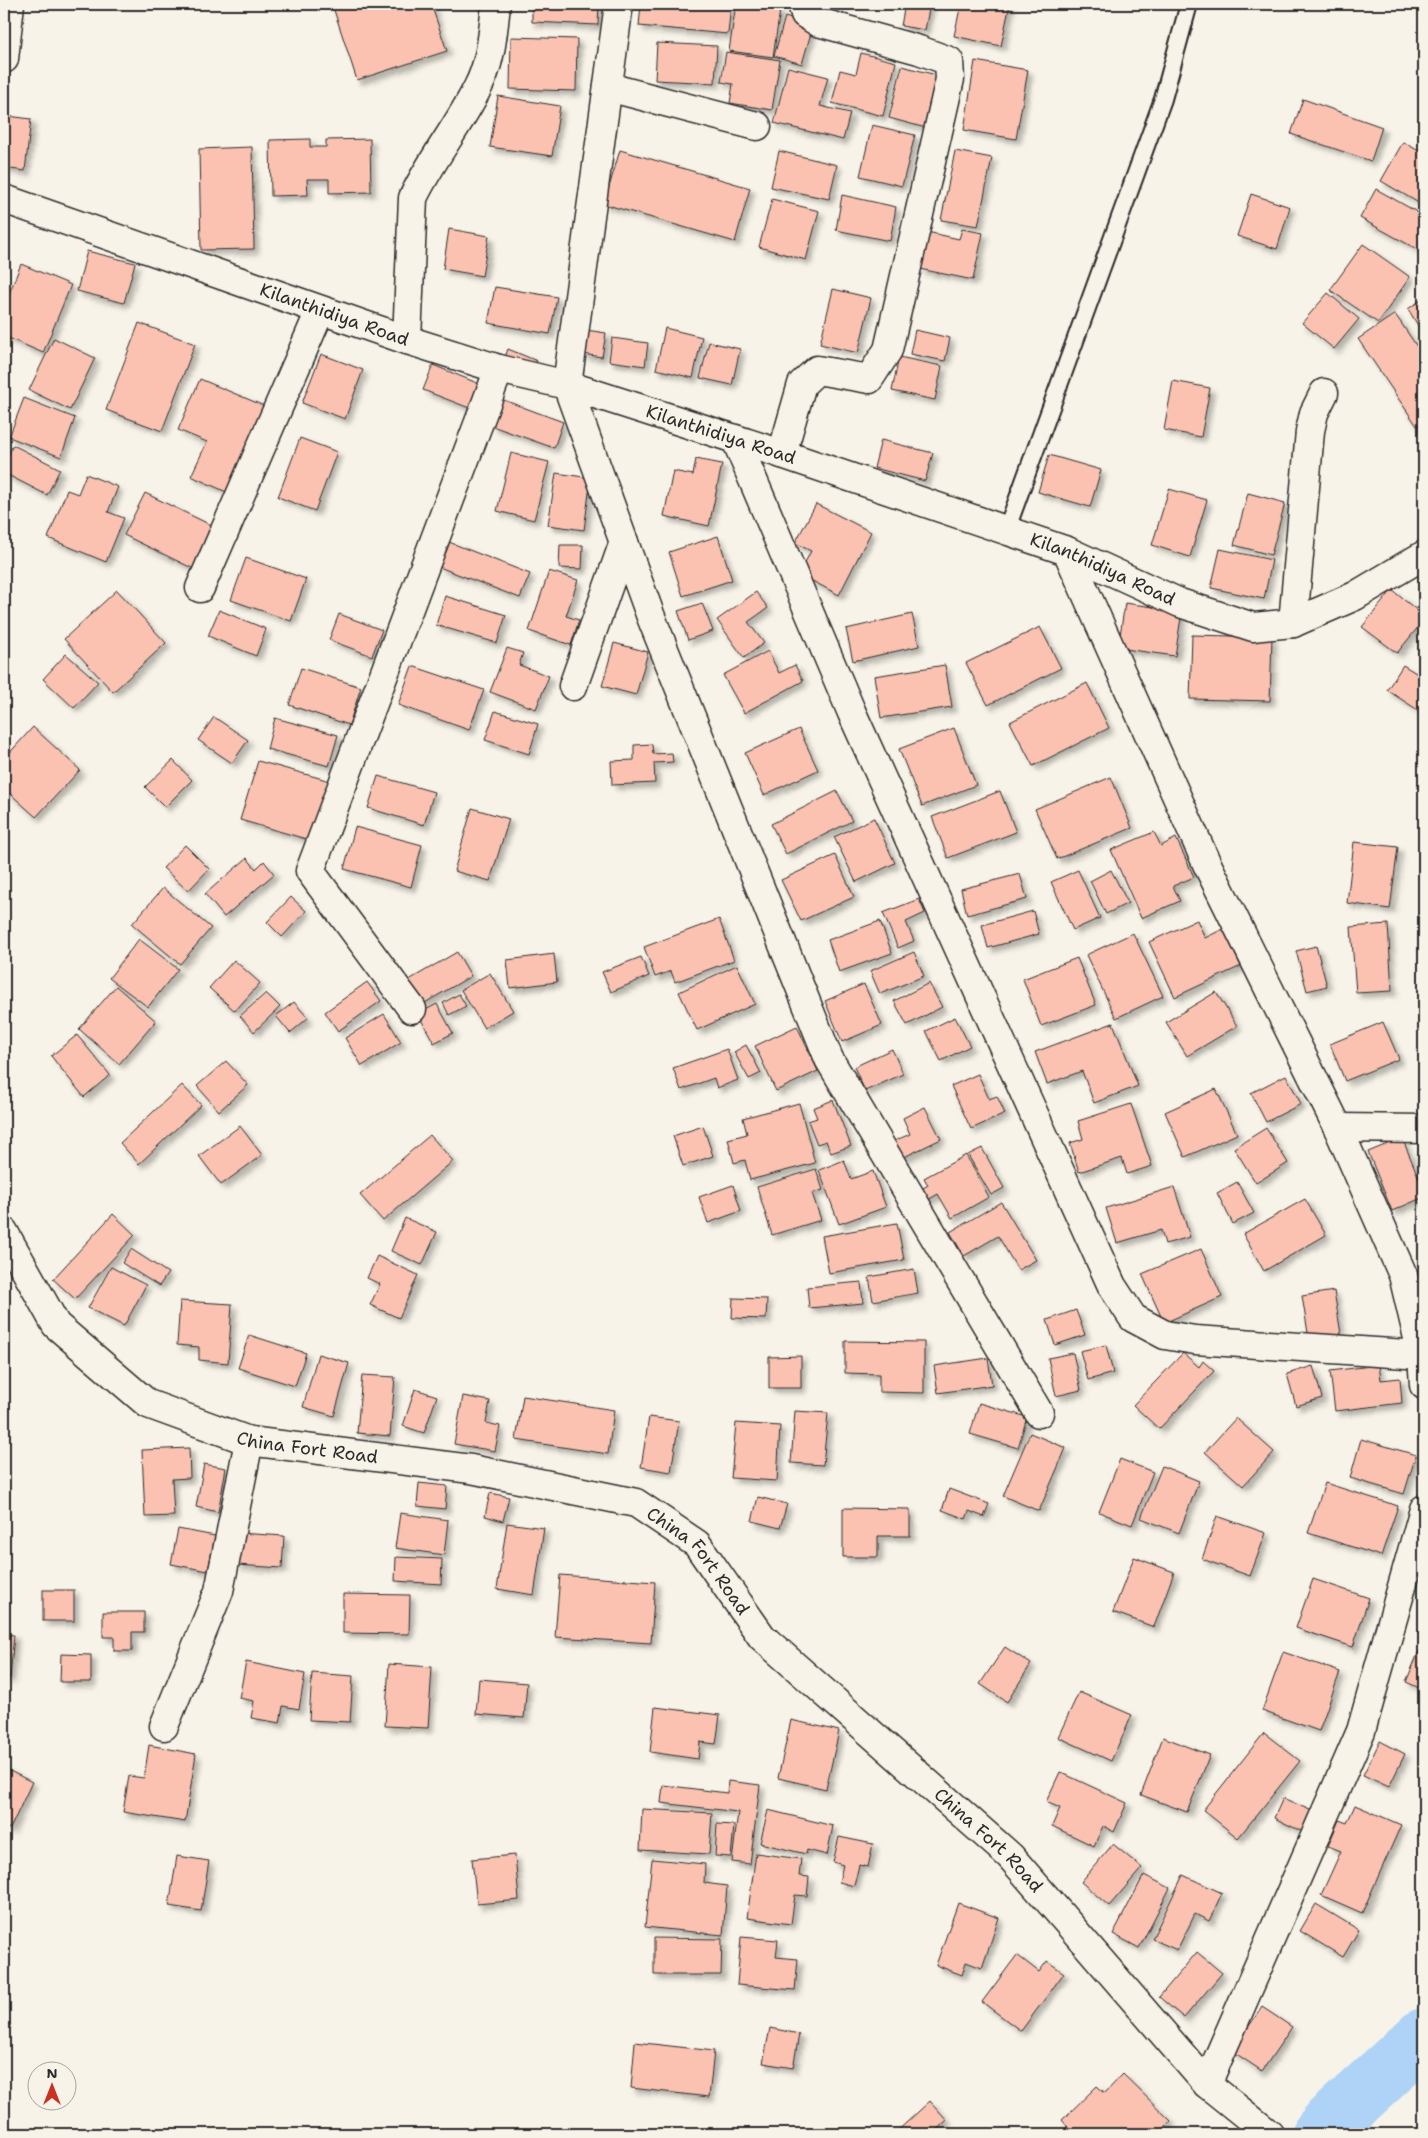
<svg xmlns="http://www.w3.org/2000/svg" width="1428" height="2138" font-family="'Shantell Sans',sans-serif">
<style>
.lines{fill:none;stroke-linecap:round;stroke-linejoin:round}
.river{stroke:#aed3f7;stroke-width:58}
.building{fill:#fbc2b1;stroke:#2b2b2b;filter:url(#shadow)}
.lane-casing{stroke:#2b2b2b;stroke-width:20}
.street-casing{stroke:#2b2b2b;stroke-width:31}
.secondary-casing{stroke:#2b2b2b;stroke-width:31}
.lane{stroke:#f7f3e8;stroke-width:16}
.street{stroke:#f7f3e8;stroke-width:28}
.secondary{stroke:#f7f3e8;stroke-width:28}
.labels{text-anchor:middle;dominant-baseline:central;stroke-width:4;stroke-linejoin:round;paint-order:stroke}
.street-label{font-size:18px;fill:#2b2b2b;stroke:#f7f3e8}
</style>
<defs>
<filter id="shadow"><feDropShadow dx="4.5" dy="4.5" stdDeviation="2.5" flood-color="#0004"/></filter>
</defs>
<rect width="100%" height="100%" fill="#f7f3e8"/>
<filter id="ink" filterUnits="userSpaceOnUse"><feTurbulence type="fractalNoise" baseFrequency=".02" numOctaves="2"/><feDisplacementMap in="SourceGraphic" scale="10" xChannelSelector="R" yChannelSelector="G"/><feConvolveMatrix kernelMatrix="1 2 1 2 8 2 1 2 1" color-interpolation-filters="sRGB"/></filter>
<g filter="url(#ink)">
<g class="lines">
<path class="river" d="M1321,2134l10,-12 93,-85"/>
</g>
<g class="building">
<path d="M332,4h99l16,47 -90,29z"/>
<path d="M532,4h67l-1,21 -66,-3z"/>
<path d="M641,4h90l-3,30 -89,-8z"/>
<path d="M736,4h32v4l12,2 -7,47 -44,-6z"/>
<path d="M905,4h25l-5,26 -24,-4z"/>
<path d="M961,4h49l-9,42 -47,-10z"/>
<path d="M785,17l28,9 -11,38 -28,-8z"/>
<path d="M511,37l66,2 -1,52 -66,-2z"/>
<path d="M657,43l60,3 -2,37 -60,-3z"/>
<path d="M726,52l54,8 -8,50 -42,-7 3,-19 -12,-2z"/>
<path d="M861,53l35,9 -13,54 -51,-13 8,-33 16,4z"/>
<path d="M975,61l53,9 -12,69 -52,-9z"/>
<path d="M902,66l38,10 -14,52 -37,-10z"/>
<path d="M788,67l40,10 -8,29 30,7 -7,27 -69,-17z"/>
<path d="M498,96l62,10 -8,50 -62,-9z"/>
<path d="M1303,99l79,28 -11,34 -80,-27z"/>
<path d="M8,116l23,3 -6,52 -21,-3z"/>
<path d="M872,125l43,10 -13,51 -42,-10z"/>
<path d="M310,139v8h16v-7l44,-1 1,53 -42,1v-14h-22l1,16 -37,1 -1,-56z"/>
<path d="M1403,142l21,12v52l-43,-25z"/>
<path d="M252,147l2,102 -53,1 -2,-101z"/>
<path d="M620,150l130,38 -15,54 -131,-38z"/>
<path d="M779,151l58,14 -8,34 -58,-12z"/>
<path d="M955,151l37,7 -14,68 -37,-6z"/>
<path d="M1376,189l48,27v33l-2,3 -62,-34z"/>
<path d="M1251,194l39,13 -13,42 -40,-13z"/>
<path d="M842,195l54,12 -6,34 -54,-11z"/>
<path d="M772,199l47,12 -13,49 -47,-13z"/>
<path d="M449,229l40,7 -7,40 -39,-7z"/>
<path d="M962,229l21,4 -10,47 -53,-11 7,-37 32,7z"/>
<path d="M1363,244l47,33 -32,46 -48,-33z"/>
<path d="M87,251l48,12 -11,40 -47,-12z"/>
<path d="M21,264l50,21 -28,68 -39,-17v-30z"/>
<path d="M495,287l62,10 -7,37 -62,-11z"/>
<path d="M833,289l38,9 -13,55 -38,-9z"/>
<path d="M1328,293l31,26 -25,30 -32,-26z"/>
<path d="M1424,298v37l-16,-26z"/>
<path d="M1395,314l29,43v64l-7,5 -59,-87z"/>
<path d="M139,323l56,21 -33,87 -56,-21z"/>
<path d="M665,328l37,9 -9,41 -37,-9z"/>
<path d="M586,330l20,3 -4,24 -20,-3z"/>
<path d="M915,330l35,8 -5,23 -35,-7z"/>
<path d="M54,338l41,20 -25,52 -41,-20z"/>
<path d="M612,338l36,5 -3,23 -36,-5z"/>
<path d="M709,342l31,7 -8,36 -32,-7z"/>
<path d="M508,349l29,12 -5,10 -28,-11z"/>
<path d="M321,354l42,16 -18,49 -43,-16z"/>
<path d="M899,357l43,9 -7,34 -43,-9z"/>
<path d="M433,365l49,20 -10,24 -49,-19z"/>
<path d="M200,379l69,29 -38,86 -40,-18 16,-34 -29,-12z"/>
<path d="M1173,381l37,7 -9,49 -37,-7z"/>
<path d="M24,398l51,20 -14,39 -52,-20z"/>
<path d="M501,399l62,23 -9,26 -62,-22z"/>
<path d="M300,438l37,14 -22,59 -37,-14z"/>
<path d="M881,440l52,13 -8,28 -51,-13z"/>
<path d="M13,445l47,24 -13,26 -43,-22v-10z"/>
<path d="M511,453l38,9 -15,58 -37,-9z"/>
<path d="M1049,455l52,15 -11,37 -52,-15z"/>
<path d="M696,459l26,5 -13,62 -45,-10 9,-45 20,4z"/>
<path d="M556,473l35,5 -7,52 -36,-5z"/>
<path d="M86,474l32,13 -10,25 16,6 -18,44 -58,-24 19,-48 11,4z"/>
<path d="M1169,489l38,11 -17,57 -38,-12z"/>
<path d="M145,493l74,36 -21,42 -74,-36z"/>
<path d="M1248,493l37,10 -14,52 -37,-10z"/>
<path d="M816,504l55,28 -32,63 -40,-21 12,-23 -16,-8z"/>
<path d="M718,536l14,44 -49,16 -14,-44z"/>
<path d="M449,542l81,32 -10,24 -81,-31z"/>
<path d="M560,545h23l-1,24 -23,-1z"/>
<path d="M1220,549l52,11 -8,39 -53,-11z"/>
<path d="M246,558l60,21 -15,42 -60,-21z"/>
<path d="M549,571l29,9 -12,36 13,4 -8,25 -42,-14z"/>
<path d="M117,590l49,53 -53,49 -49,-53z"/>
<path d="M1392,590l32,26v4l-27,33 -35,-26z"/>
<path d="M756,592l12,16 -20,14 16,21 -20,15 -27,-38z"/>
<path d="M445,596l61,19 -9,28 -61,-18z"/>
<path d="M702,603l11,28 -25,9 -10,-29z"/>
<path d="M1125,603l57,8 -7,45 -57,-8z"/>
<path d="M219,610l47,19 -10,27 -48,-20z"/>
<path d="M339,614l43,16 -10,26 -43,-16z"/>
<path d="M912,614l7,32 -66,15 -7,-32z"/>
<path d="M1040,627l21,41 -73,37 -22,-42z"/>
<path d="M1192,635l80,2 -2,64 -80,-2z"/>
<path d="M614,643l34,9 -12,43 -34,-9z"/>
<path d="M507,648l16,5 -4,12 30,11 -13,33 -46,-17z"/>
<path d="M768,651l11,22 16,-8 8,16 -59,32 -21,-38z"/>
<path d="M66,654l32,28 -24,26 -31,-29z"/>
<path d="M945,665l7,42 -71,11 -7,-42z"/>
<path d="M1403,665l21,13v36l-37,-24z"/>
<path d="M412,666l72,24 -15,40 -71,-25z"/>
<path d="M301,668l60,19 -12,38 -60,-20z"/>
<path d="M1087,683l22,45 -76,38 -23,-44z"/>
<path d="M495,711l43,13 -9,30 -44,-14z"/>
<path d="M214,717l34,23 -16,23 -34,-23z"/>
<path d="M275,718l63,17 -9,31 -62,-17z"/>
<path d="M33,727l47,43 -44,47 -32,-29v-29z"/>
<path d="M954,728l22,57 -54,21 -23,-57z"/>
<path d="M799,729l19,41 -54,25 -19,-42z"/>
<path d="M652,744l1,10 19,-1 1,9 -19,1 1,20 -43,2 -1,-24 23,-1v-15z"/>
<path d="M173,760l19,20 -27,27 -20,-20z"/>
<path d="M258,761l72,20 -17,60 -73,-21z"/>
<path d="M378,776l56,16 -10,33 -56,-17z"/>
<path d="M1111,777l21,51 -75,31 -22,-50z"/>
<path d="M837,791l15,30 -66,33 -15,-30z"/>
<path d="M1000,791l16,41 -68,26 -16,-41z"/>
<path d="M472,808l37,11 -19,62 -36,-10z"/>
<path d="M874,818l21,45 -39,19 -22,-45z"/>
<path d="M355,827l67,18 -11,42 -67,-18z"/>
<path d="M1154,832l7,14 15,-8 18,39 -21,9 7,15 -39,17 -30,-68z"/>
<path d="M1354,842l44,5 -8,62 -43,-6z"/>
<path d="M185,845l24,24 -21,22 -25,-23z"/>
<path d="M835,855l19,42 -53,24 -20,-41z"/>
<path d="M247,858l9,11 8,-8 10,13 -50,43 -19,-23z"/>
<path d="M1078,870l22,48 -27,12 -22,-48z"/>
<path d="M1111,870l17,33 -22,11 -16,-33z"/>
<path d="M1020,874l7,25 -60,16 -6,-26z"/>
<path d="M163,888l48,40 -31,36 -48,-40z"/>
<path d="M291,897l15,14 -24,26 -15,-15z"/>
<path d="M919,899l6,14 -19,9 8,19 -16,7 -15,-35z"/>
<path d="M1033,911l6,23 -51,14 -6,-23z"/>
<path d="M719,919l15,41 -59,22 -4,-11 -16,6 -11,-30z"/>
<path d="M1197,920l8,18 18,-9 18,37 -66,31 -26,-55z"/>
<path d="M880,921l12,32 -53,19 -11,-32z"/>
<path d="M1388,924l4,67 -36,2 -5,-66z"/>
<path d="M1133,933l30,63 -47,22 -30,-63z"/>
<path d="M139,939l39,30 -30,38 -39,-29z"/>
<path d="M1316,946l11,40 -20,5 -11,-40z"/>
<path d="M457,952l14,24 -48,28 -14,-24z"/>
<path d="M914,952l10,24 -44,18 -10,-23z"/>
<path d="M554,954l3,28 -47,6 -3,-28z"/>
<path d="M641,957l8,19 -38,16 -9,-20z"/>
<path d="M1077,958l19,47 -55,21 -18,-47z"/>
<path d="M234,960l26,23 -25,28 -26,-23z"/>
<path d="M737,965l18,39 -58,26 -18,-38z"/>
<path d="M490,973l23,38 -29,17 -23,-38z"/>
<path d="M367,982l14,19 -43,30 -13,-19z"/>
<path d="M929,983l13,24 -35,18 -13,-24z"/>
<path d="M864,984l18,41 -40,17 -17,-41z"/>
<path d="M116,986l40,35 -37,43 -40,-35z"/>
<path d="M1216,992l21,34 -50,30 -21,-34z"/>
<path d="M266,993l14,14 -26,25 -14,-16z"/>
<path d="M459,994l7,12 -17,9 -6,-12z"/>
<path d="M294,1002l14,16 -18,15 -14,-17z"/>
<path d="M437,1004l16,29 -19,10 -16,-29z"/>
<path d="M384,1014l17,28 -39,24 -17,-28z"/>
<path d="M955,1017l15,29 -29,15 -15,-30z"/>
<path d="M1383,1022l16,37 -54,22 -15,-37z"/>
<path d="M1113,1023l25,63 -44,17 -12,-32 -35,13 -12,-32z"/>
<path d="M797,1026l21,45 -42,20 -21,-45z"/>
<path d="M77,1035l33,40 -26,22 -33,-41z"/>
<path d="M746,1045l15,28 -12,6 -15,-27z"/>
<path d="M727,1049l11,31 -21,8 -3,-10 -33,12 -8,-22z"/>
<path d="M892,1049l11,25 -38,17 -11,-24z"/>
<path d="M226,1061l22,24 -29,26 -22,-25z"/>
<path d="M978,1074l11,25 8,-3 8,18 -34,15 -20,-43z"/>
<path d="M1286,1075l15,29 -35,18 -15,-29z"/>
<path d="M182,1085l19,20 -62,59 -19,-21z"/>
<path d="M1216,1089l21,45 -52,23 -20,-45z"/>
<path d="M833,1100l18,46 -20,7 -5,-12 -9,3 -9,-23 9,-3 -4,-10z"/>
<path d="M799,1103l16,60 -65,17 -5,-20 -11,3 -6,-24 19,-5 -4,-16z"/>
<path d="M1131,1104l21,62 -25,8 -5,-16 -43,14 -9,-29 13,-4 -5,-18z"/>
<path d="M925,1107l16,32 -41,20 -8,-17 18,-8 -7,-16z"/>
<path d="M240,1126l22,29 -41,30 -22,-29z"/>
<path d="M703,1126l10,30 -30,10 -10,-30z"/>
<path d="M1266,1128l22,35 -32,20 -22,-35z"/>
<path d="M430,1135l23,26 -70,60 -23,-26z"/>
<path d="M1402,1138l22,52v7l-32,14 -24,-59z"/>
<path d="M982,1148l22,40 -13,7 -23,-40z"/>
<path d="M966,1155l23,42 -37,21 -14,-24 -12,7 -6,-11 8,-5 -4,-7z"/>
<path d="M844,1160l7,19 22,-8 13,36 -47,17 -20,-54z"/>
<path d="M816,1169l7,21 -11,3 9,27 -49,15 -15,-48z"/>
<path d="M1237,1182l17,31 -21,11 -16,-31z"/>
<path d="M733,1185l8,26 -33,12 -9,-26z"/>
<path d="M1174,1187l16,50 -25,7 -4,-14 -44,13 -11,-35z"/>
<path d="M1305,1199l21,36 -62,36 -21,-37z"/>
<path d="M1001,1202l35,58 -18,10 -20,-34 -34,20 -14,-24z"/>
<path d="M113,1214l22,21 -60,64 -22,-20z"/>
<path d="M405,1218l32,14 -15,33 -31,-14z"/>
<path d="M897,1223l7,37 -75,13 -7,-37z"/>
<path d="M131,1249l37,24 -9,13 -37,-23z"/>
<path d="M1201,1249l21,48 -58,26 -22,-49z"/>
<path d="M377,1256l41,19 -19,43 -29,-13 10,-21 -13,-6z"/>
<path d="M111,1267l35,18 -22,41 -36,-18z"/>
<path d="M914,1269l4,24 -45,8 -4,-24z"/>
<path d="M861,1282l2,21 -54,5 -2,-21z"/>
<path d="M1334,1291l7,43 -32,5 -7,-43z"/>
<path d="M733,1298l34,1 -1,20 -34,-1z"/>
<path d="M180,1301l52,3 -4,59 -29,-3v-13l-22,-2z"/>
<path d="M1076,1310l9,25 -30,10 -8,-25z"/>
<path d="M249,1335l57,18 -11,33 -57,-18z"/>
<path d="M845,1341l79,1v51l-45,-1v-18l-34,-1z"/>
<path d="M1106,1345l7,28 -25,7 -8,-29z"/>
<path d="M1073,1353l8,37 -25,6 -8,-38z"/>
<path d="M1183,1353l16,14 4,-6 11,10 -55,58 -26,-24z"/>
<path d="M318,1354l31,9 -15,53 -31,-9z"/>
<path d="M801,1356v32h-32v-31z"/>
<path d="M988,1358l4,27 -54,8 -4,-27z"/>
<path d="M1379,1365l2,15 19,-2 2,25 -67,8 -5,-40z"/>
<path d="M1313,1366l9,32 -26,8 -9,-32z"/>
<path d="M362,1375l33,2 -5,59 -33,-3z"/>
<path d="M415,1389l22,7 -13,37 -21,-7z"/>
<path d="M463,1396l27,5 -4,22 14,3 -5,25 -41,-7z"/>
<path d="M523,1396l91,14 -6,44 -92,-14z"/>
<path d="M979,1403l48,14 -9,31 -48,-14z"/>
<path d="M795,1411l33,2 -5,52 -32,-2z"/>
<path d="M649,1417l30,4 -8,51 -30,-5z"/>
<path d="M1236,1418l38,34 -31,34 -38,-34z"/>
<path d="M736,1423l44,3 -3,55 -46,-3z"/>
<path d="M1030,1433l36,15 -27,63 -36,-15z"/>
<path d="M1361,1439l55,16 -12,39 -54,-16z"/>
<path d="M189,1448l1,30 -18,1 2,37 -29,1 -3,-67z"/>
<path d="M1120,1459l33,13 -21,53 -33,-13z"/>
<path d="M204,1464l22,4 -8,44 -22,-5z"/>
<path d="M1162,1466l37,15 -20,52 -38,-15z"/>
<path d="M419,1483l28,3 -2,23 -28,-3z"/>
<path d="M1325,1483l73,23 -17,50 -73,-23z"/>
<path d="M949,1489l40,15 -5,13 -15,-6 -3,8 -24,-9z"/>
<path d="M490,1493l19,4 -6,24 -18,-5z"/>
<path d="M758,1497l29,7 -7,24 -28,-7z"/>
<path d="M843,1508l67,1v27h-32v21h-35z"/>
<path d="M400,1513l48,7 -4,35 -49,-7z"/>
<path d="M1217,1516l49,17 -16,43 -48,-17z"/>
<path d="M507,1523l37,5 -10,67 -37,-6z"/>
<path d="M178,1529l37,7 -7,35 -37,-7z"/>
<path d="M239,1533l45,3 -2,32 -45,-3z"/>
<path d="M396,1557l46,2 -1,25 -46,-3z"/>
<path d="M1134,1557l40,15 -20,55 -41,-15z"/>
<path d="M560,1575l95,7 -4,61 -96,-6z"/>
<path d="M1313,1579l56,19 -16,49 -57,-19z"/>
<rect x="43" y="1590" width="31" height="31"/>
<path d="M343,1594l67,1 -1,39 -66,-1z"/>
<path d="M103,1612h41v20h-12v19h-18v-14h-11z"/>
<path d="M4,1634l10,1 -4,43 -6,-1z"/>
<path d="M1005,1647l26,17 -24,38 -27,-18z"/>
<path d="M1419,1651l5,2v37l-18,-8z"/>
<path d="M1283,1652l57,20 -21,59 -57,-20z"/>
<path d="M61,1654l30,1v27h-31z"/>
<path d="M246,1662l59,12 -6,35 -16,-3 -3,17 -29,-5 3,-17 -15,-3z"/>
<path d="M389,1664l43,3 -4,61 -43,-2z"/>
<path d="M312,1673l41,3 -3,46 -41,-2z"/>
<path d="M479,1679l48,4 -3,35 -48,-4z"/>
<path d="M1079,1692l53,23 -21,46 -53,-24z"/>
<path d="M655,1707l65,8 -4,29 -16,-2 -2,17 -48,-7z"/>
<path d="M791,1720l48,11 -13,58 -48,-11z"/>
<path d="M1264,1733l36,28 -62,77 -35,-28z"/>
<path d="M1163,1737l47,18 -23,57 -46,-17z"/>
<path d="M1380,1741l25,13 -16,33 -26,-12z"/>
<path d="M149,1745l47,9 -11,68 -62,-10 6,-36 15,2z"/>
<path d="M4,1768l28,14 -22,47 -6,-3z"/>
<path d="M1060,1772l67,31 -13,29 -11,-6 -9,20 -42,-20 8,-18 -14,-6z"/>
<path d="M728,1781l32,4 -10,79 -18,-2 6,-50 -77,-9 2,-18 64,8z"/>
<path d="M1283,1798l29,13 -9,21 -29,-14z"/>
<path d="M1355,1805l46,20 -39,88 -41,-18 20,-44 -13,-5 11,-26 8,3z"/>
<path d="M642,1809l70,4 -3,41 -69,-4z"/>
<path d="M768,1810l65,16 -6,29 -20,-5 -1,4 -46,-11z"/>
<path d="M717,1824l17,1 -3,32 -16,-1z"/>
<path d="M839,1837l34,7 -5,23 -9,-2 -5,21 -15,-4 4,-17 -10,-3z"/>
<path d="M1113,1844l29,24 -33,38 -28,-24z"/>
<path d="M756,1853l45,6 -2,17 10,1 -2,19 -12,-1 -4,29 -44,-6z"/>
<path d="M515,1855l4,45 -42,4 -5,-45z"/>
<path d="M177,1856l32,5 -8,50 -32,-5z"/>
<path d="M652,1859l53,5 -1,19 23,3 -4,49 -78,-8z"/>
<path d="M1144,1875l26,13 -31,60 -26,-14z"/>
<path d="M1183,1875l39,18 -13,28 -14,-7 -18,36 -25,-11z"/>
<path d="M958,1903l41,15 -17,50 -16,-6 -4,13 -26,-10z"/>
<path d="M1316,1904l43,26 -16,27 -43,-26z"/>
<path d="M741,1937l37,3 -2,17 22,2 -3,31 -58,-5z"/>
<path d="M654,1938l68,1 -1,36h-67z"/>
<path d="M1197,1952l25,21 -38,45 -25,-21z"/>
<path d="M1017,1955l22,17 8,-11 17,12 -43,58 -39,-29z"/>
<path d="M1262,2007l30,20 -30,44 -30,-20z"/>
<path d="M770,2028l29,6 -6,34 -30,-5z"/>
<path d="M635,2042l79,9 -5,46 -78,-9z"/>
<path d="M1123,2074l48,47 -13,13h-94l-2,-2 6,-5 -6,-7 35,-34 8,7z"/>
<path d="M930,2101l17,19 -15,14h-38z"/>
<path d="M987,2129l37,5h-37z"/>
</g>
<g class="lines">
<g class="lane-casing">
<path id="lane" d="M1006,531l157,-432 26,-95"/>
</g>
<g class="street-casing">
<g id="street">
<path d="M619,4l-52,381 84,232 178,442 210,354"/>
<path d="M4,59l6,-55"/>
<path d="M608,87l149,39"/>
<path d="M407,340l6,-142c18,-38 45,-71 64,-109 14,-26 16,-56 19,-85"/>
<path d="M736,440l116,273 260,573 21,32 32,17 30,5 227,15"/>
<path d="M782,454l20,-70 15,-14 52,9 19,-29 62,-271 -1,-18 -30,-11 -101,-28 -13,-8 -3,-10"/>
<path d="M1067,551l140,313 131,264 65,147 19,80 2,30"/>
<path d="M200,588l120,-277"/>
<path d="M1293,623l17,-192 4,-18 10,-20"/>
<path d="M573,686l51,-144"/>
<path d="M412,1009l-102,-138 189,-502"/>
<path d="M1338,1128l86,1"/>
<path d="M164,1726l55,-135 30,-150"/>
<path d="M1207,2084l154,-353 63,-222"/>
</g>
</g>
<g class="secondary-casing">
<g id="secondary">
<path id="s1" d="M4,199l403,141 92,29 68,16 215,69 285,97 113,52 73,24 40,-4 62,-27 69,-41"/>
<path id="s2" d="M4,1232l52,93 92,79 101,37 222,28 165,34 61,41 65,93 248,219 197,228 62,50"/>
</g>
</g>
<use href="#lane" class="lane"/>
<use href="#street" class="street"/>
<use href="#secondary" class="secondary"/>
</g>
</g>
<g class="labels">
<g class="street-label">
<text stroke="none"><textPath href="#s1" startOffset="350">Kilanthidiya Road</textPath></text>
<text stroke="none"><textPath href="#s1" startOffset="755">Kilanthidiya Road</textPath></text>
<text stroke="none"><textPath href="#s1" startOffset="1160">Kilanthidiya Road</textPath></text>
<text stroke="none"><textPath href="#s2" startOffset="394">China Fort Road</textPath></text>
<text stroke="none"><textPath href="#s2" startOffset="814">China Fort Road</textPath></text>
<text stroke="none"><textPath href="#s2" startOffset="1219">China Fort Road</textPath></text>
</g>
</g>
<rect width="1428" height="2138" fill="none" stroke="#f7f3e8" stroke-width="20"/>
<rect x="10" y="10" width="1408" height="2118" fill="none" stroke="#2b2b2b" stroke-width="2" filter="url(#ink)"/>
<g transform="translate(52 2086)"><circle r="24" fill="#f7f3e8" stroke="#a5a39c"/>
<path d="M0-4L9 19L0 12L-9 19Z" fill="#c8321e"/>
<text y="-8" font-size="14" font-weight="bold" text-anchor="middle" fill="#2b2b2b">N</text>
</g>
</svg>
